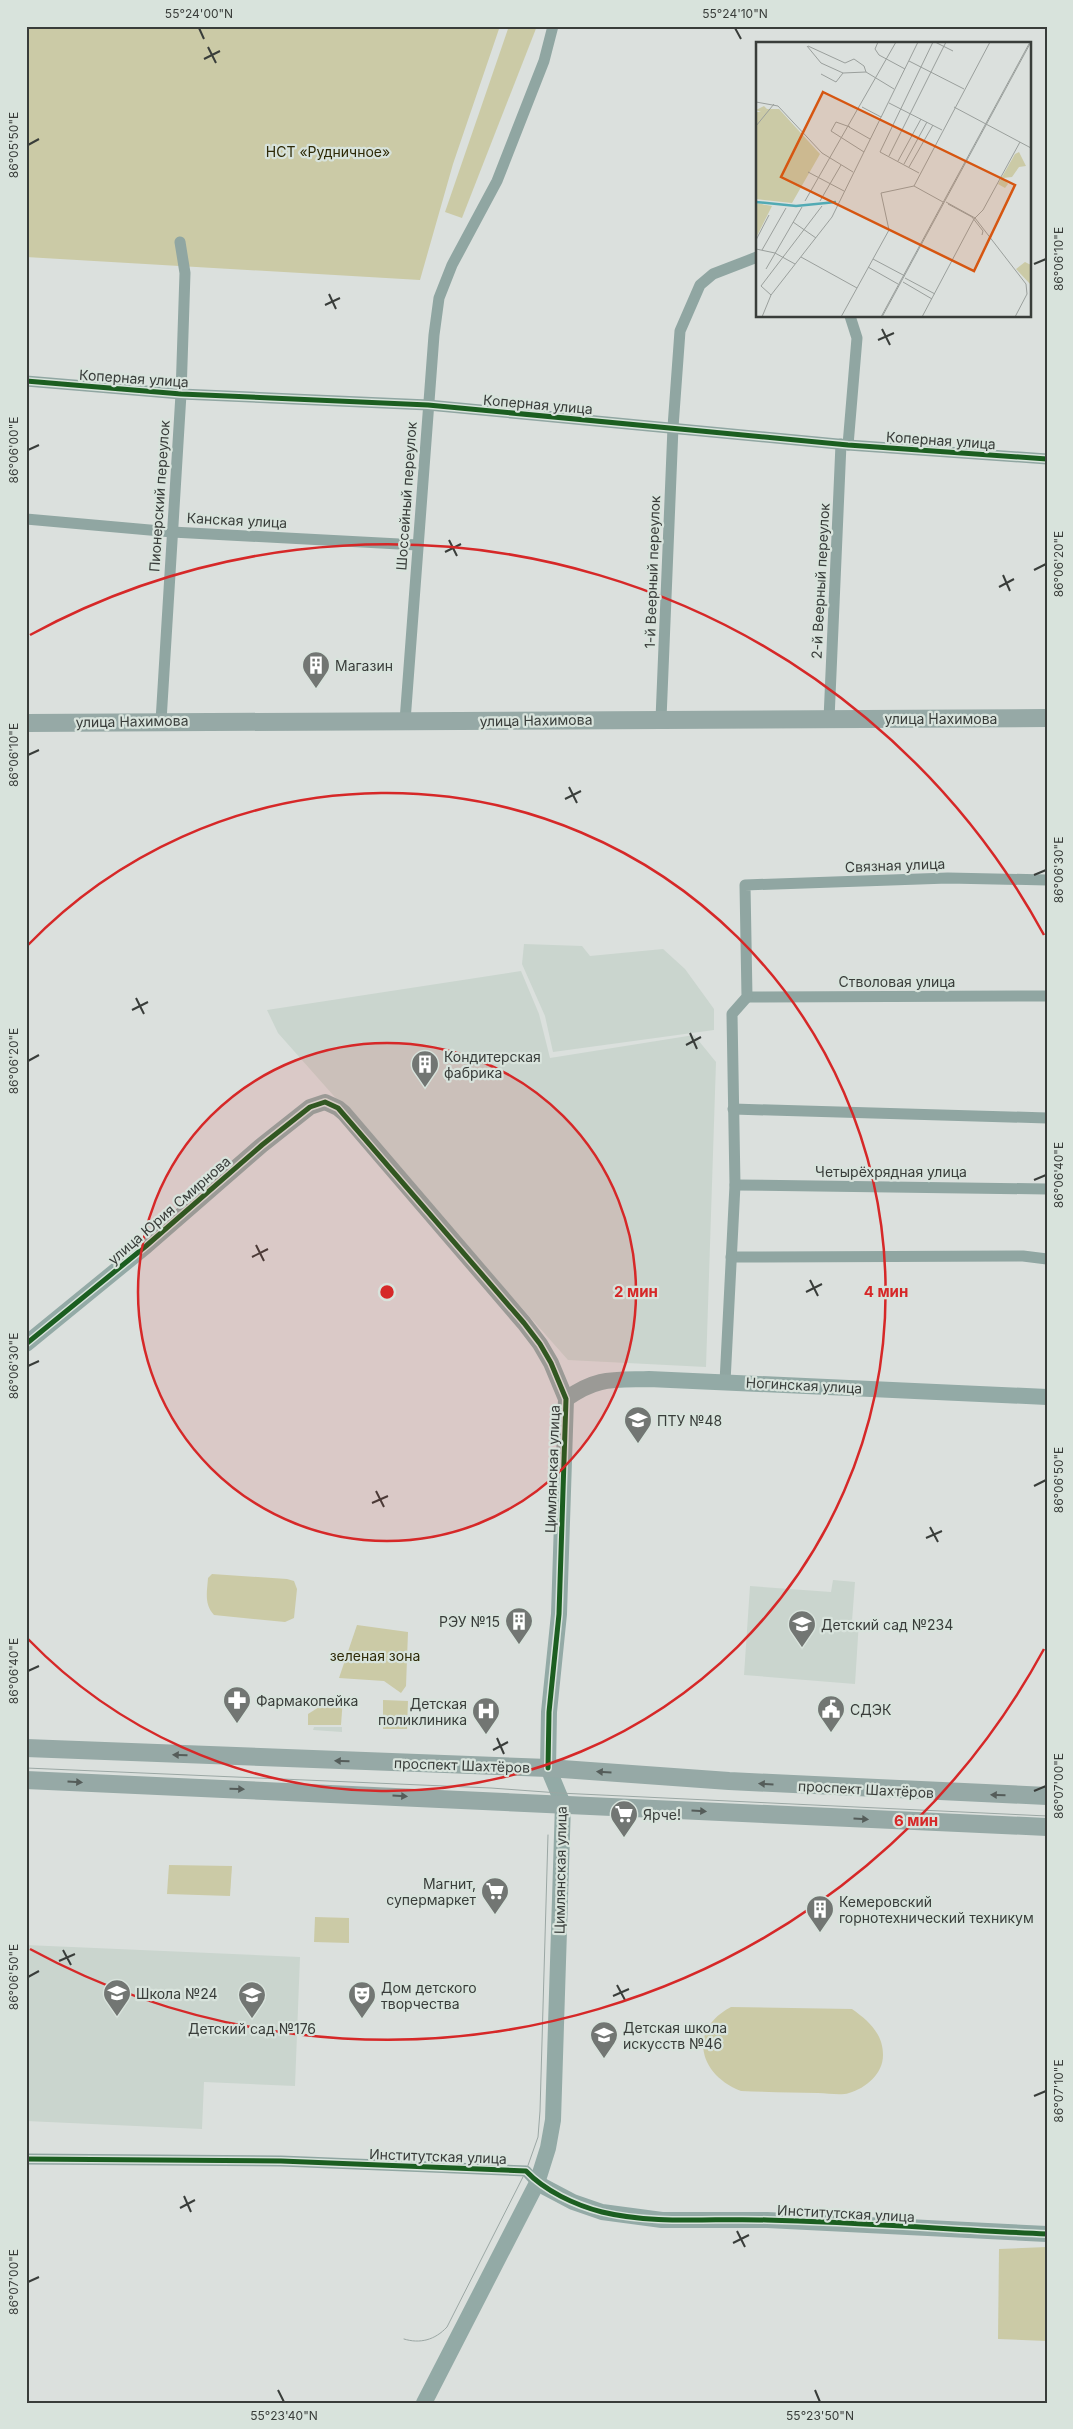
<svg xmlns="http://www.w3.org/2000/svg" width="1073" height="2429" font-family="Inter,sans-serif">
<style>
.built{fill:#cad5ce}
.green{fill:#cbcaa6}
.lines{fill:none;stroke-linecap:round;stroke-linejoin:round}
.street{stroke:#90a6a2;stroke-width:11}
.secondary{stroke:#93aaa6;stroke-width:16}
.primary{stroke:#96a9a6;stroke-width:18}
.tram{stroke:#9ba7a4;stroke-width:1}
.cycleway-casing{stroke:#d8e3dc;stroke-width:8}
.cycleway{stroke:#1b5e20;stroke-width:5}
.oneway{fill:#555d5a}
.ticks{fill:none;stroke:#393d3a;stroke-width:2}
.ring{fill:none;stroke:#d62828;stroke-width:2.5}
.labels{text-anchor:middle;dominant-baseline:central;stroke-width:4.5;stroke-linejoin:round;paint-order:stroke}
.park-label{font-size:14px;fill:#2e2a07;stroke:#d8e3dc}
.street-label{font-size:14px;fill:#393d3a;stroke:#d8e3dc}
.poi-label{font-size:14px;fill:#393d3a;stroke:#d8e3dc;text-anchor:start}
.inset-river{fill:none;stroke:#52aab4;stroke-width:2.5}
.inset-road{fill:none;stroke:#9a9f9c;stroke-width:1}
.view{fill:#d65611;fill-opacity:0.15;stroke:#d65611;stroke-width:2.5}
.inset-edge{fill:none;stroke:#393d3a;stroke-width:2.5}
.centre{fill:#d62828;stroke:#d8e3dc;stroke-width:2.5}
.ring-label{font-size:15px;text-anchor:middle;font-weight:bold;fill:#d62828;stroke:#d8e3dc;stroke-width:4.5;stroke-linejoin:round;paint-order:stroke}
.neatline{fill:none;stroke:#393d3a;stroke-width:2}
.ticks-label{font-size:12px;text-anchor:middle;fill:#393d3a}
</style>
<rect width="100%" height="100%" fill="#dbe0dd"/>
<g class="built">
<path d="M524,944l58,2 8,10 73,-7 22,20 29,40v21l-161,22 -8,-36 -23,-52z"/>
<path d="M521,971l18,43 11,44 144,-23 22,27 -10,305 -138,-7 -290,-327 -11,-23z"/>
<path d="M833,1580l22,2 -3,39h7l-4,63 -111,-9 6,-89 81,6z"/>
<path d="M314,1727h28v5l-29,-2z"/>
<path d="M26,1945l274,12 -5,129 -91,-4 -2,47 -176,-8z"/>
</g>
<g class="green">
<path d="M26,26h474l-47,138 -33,116 -394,-23z"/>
<path d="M509,26h28l-75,192 -17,-6z"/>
<path d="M212,1574l75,5 7,2 3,8 -3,29 -9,4 -71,-7c-10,-11 -7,-23 -6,-37z"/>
<path d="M357,1625l51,7 -2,54 -5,7 -17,-12 -45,-3z"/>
<path d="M340,1694l3,4 -2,27h-33v-11z"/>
<path d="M383,1700l25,1 -1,28h-24z"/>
<path d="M169,1865l63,1 -2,30 -63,-2z"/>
<path d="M315,1917l34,1v25l-35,-1z"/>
<path d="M731,2007l121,2c17,12 31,25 31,46 0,19 -17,33 -34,38 -9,3 -21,0 -31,0 -25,0 -51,-1 -77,-2 -42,-16 -54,-61 -10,-84z"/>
<path d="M1047,2247v94l-49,-2 1,-90z"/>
</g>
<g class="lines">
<g class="street">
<path d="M26,381l155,13 247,11 420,40 199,14"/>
<path d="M848,445l9,-107 -7,-22"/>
<path d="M26,519l146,13 246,13"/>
<path d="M661,719l12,-292 7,-96 20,-46 13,-11 44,-17"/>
<path d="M829,719l12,-275"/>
<path d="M161,721l20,-327 4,-121 -5,-31"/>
<path d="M405,721l29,-386 5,-37 13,-33 45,-84 47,-120 9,-35"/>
<path d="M747,997l300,-1"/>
<path d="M733,1109l314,9"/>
<path d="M735,1185l312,4"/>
<path d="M731,1257l292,-1 24,3"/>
<path d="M725,1382l10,-197 -3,-171 15,-17 -2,-112 203,-7 99,2"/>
<path d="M26,2159l255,2 245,10 11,12"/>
</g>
<g class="secondary">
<path d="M26,1344l120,-98 116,-101 48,-38 15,-5 13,6 6,5 180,210 16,21 11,19 15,36 -7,215 -10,98 -1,56 15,36 -10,316 -5,28 -11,35 -113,220"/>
<path d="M566,1399c31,-22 46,-19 83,-20l398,18"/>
<path d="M537,2183l36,19 29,10 60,8h105l280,14"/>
</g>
<g class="primary">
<path d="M26,723l1021,-5"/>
<path d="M26,1748l522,20 181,13 318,15"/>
<path d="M26,1780l1021,47"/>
</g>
<g class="tram">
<path d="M26,1768l465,20 68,5 488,23"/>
<path d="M404,2339c16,5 31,1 43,-12l79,-156 12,-34 2,-26 8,-276"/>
</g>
<g class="cycleway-casing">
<g id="cycleway">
<path d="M26,381l155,13 247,11 420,40 199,14"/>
<path d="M26,1344l120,-98 116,-101 48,-38 15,-5 13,6 186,215 16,21 11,19 15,36 -7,215 -10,98 -1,56"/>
<path d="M26,2159l255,2 245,10c19,20 49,34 76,41 54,13 110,6 165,8 93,2 187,10 280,14"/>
</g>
</g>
<use href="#cycleway" class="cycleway"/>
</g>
<defs><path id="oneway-solid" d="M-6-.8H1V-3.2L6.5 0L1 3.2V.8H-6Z" transform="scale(1.25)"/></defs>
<g class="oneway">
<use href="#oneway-solid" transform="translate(180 1755) rotate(-178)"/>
<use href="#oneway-solid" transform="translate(342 1761) rotate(-178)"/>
<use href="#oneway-solid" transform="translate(604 1772) rotate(-176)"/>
<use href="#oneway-solid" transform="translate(75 1782) rotate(3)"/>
<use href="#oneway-solid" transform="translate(766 1784) rotate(-177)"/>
<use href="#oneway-solid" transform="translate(237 1789) rotate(2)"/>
<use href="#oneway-solid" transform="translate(998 1795) rotate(-178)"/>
<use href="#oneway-solid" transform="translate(400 1796) rotate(3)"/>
<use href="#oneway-solid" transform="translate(699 1811) rotate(3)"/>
<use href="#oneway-solid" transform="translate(861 1819) rotate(3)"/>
</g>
<path class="ticks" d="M199,28l5,11M735,28l6,11M208,47l8,16M204,59l16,-8M28,145l11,-6M1034,264l12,-5M329,294l7,15M325,305l15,-7M882,329l8,16M878,340l16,-7M28,450l11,-5M449,540l8,16M445,552l16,-8M1034,570l12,-6M1003,575l7,16M999,587l15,-8M28,755l11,-5M569,787l8,16M565,799l16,-8M1034,875l12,-5M136,998l8,16M132,1010l16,-8M690,1033l7,16M686,1045l15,-8M28,1061l11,-6M1034,1180l12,-5M256,1245l8,16M252,1257l16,-8M810,1280l8,16M806,1292l16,-8M28,1366l11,-5M1034,1486l12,-6M376,1491l8,16M372,1503l16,-7M930,1527l8,15M926,1538l16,-7M28,1671l11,-5M497,1738l7,16M493,1750l15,-8M1034,1791l12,-5M63,1950l8,15M59,1961l16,-7M28,1977l11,-6M617,1985l8,15M613,1996l16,-7M1034,2096l12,-5M184,2196l7,16M180,2208l15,-8M737,2231l8,16M733,2243l16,-8M28,2282l11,-5M278,2390l6,12M815,2390l5,12"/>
<circle cx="387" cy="1292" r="249" fill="#d62828" fill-opacity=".12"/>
<g class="ring">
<circle cx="387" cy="1292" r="249"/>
<path d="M28 945A499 499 0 1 1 28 1639"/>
<path d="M1044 1649A748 748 0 0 1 30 1949M30 635A748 748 0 0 1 1044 935"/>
</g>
<defs>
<g id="building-pin" transform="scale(1.4375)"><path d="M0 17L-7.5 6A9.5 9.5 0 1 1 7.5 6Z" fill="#727673" stroke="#d8e3dc"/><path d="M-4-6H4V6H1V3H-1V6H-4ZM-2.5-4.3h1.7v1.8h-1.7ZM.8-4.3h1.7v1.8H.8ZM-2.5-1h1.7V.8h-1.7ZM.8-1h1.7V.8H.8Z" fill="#fff"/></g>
<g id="university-pin" transform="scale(1.4375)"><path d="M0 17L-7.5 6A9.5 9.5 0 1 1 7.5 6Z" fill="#727673" stroke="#d8e3dc"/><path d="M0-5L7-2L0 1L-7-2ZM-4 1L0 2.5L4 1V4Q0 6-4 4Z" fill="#fff"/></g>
<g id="school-pin" transform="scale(1.4375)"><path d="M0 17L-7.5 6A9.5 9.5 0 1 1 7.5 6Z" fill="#727673" stroke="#d8e3dc"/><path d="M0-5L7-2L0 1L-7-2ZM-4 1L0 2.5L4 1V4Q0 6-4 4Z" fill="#fff"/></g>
<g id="pharmacy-pin" transform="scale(1.4375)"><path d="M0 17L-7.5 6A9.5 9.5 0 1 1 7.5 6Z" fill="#727673" stroke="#d8e3dc"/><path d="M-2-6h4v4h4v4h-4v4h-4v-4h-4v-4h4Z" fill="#fff"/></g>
<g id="civic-pin" transform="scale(1.4375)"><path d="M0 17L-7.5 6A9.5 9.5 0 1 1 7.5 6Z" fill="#727673" stroke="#d8e3dc"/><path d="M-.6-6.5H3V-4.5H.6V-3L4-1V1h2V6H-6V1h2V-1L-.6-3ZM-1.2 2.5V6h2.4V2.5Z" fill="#fff"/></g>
<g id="hospital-pin" transform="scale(1.4375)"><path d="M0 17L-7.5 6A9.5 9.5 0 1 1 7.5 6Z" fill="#727673" stroke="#d8e3dc"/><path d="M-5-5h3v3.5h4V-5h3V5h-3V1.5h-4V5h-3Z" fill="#fff"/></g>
<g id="supermarket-pin" transform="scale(1.4375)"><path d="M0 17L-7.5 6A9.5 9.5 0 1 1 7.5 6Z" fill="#727673" stroke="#d8e3dc"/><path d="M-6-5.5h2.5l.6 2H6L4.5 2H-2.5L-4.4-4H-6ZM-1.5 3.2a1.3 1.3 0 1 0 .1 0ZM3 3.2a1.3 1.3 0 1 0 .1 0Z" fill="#fff"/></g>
<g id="theatre-pin" transform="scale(1.4375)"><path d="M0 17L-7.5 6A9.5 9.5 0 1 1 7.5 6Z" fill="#727673" stroke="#d8e3dc"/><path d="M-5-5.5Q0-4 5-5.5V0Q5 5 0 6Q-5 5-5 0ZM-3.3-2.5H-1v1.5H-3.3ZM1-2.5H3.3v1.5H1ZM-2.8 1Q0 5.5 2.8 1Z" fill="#fff"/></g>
</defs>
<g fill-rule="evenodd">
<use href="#building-pin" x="316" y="665"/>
<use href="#building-pin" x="425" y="1064"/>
<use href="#university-pin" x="638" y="1420"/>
<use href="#building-pin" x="519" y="1621"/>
<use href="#school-pin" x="802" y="1624"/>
<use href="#pharmacy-pin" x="237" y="1700"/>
<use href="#civic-pin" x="831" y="1709"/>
<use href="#hospital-pin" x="486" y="1711"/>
<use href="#supermarket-pin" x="624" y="1814"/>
<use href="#supermarket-pin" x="495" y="1891"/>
<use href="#building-pin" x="820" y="1909"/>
<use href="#school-pin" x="117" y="1993"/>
<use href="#school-pin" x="252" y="1995"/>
<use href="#theatre-pin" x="362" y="1995"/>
<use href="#school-pin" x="604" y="2035"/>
</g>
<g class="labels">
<g class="park-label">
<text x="328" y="151">НСТ «Рудничное»</text>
<text x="375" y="1655">зеленая зона</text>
</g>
<g class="street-label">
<text transform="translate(134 378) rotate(4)">Коперная улица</text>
<text transform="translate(538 404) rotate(5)">Коперная улица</text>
<text transform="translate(941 440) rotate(4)">Коперная улица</text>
<text transform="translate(159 496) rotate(-86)">Пионерский переулок</text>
<text transform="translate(406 496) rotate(-86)">Шоссейный переулок</text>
<text transform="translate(237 520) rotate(3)">Канская улица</text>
<text transform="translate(652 572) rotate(-88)">1-й Веерный переулок</text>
<text transform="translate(820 581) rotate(-87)">2-й Веерный переулок</text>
<text x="941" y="718">улица Нахимова</text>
<text transform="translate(536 720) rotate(-1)">улица Нахимова</text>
<text transform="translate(132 721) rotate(-1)">улица Нахимова</text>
<text transform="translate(895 865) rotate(-2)">Связная улица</text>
<text x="897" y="981">Стволовая улица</text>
<text x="891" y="1171">Четырёхрядная улица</text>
<text transform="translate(169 1210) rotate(-41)">улица Юрия Смирнова</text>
<text transform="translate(804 1385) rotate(3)">Ногинская улица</text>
<text transform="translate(552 1469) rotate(-88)">Цимлянская улица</text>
<text transform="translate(462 1765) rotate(2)">проспект Шахтёров</text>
<text transform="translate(866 1789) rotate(3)">проспект Шахтёров</text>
<text transform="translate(560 1870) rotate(-89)">Цимлянская улица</text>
<text transform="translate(438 2156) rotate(2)">Институтская улица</text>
<text transform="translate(846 2213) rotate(3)">Институтская улица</text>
</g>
<g class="poi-label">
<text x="335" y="665">Магазин</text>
<text x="444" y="1056">Кондитерская<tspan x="444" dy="16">фабрика</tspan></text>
<text x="657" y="1420">ПТУ №48</text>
<text x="500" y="1621" text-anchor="end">РЭУ №15</text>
<text x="821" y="1624">Детский сад №234</text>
<text x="256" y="1700">Фармакопейка</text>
<text x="467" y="1703" text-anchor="end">Детская<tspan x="467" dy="16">поликлиника</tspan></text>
<text x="850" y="1709">СДЭК</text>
<text x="643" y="1814">Ярче!</text>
<text x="476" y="1883" text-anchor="end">Магнит,<tspan x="476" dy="16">супермаркет</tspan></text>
<text x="839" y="1901">Кемеровский<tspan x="839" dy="16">горнотехнический техникум</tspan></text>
<text x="381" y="1987">Дом детского<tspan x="381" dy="16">творчества</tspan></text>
<text x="136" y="1993">Школа №24</text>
<text x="623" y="2027">Детская школа<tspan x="623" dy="16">искусств №46</tspan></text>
<text x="252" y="2028" text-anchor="middle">Детский сад №176</text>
</g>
</g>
<g transform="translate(756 42)">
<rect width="275" height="275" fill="#dbe0dd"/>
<path d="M8,64l3,3h12l41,45 -28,49 -36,-4v-87h5l-5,-2zM263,110l7,14 -7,1 -7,10 -9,1 5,6 -3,4 -7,-4 17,-30zM0,161l16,3 -16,32zM269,220l6,3v20l-15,-16z" fill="#cbcaa6"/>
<path class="inset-river" d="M0,160l40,4 40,-4"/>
<path class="inset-road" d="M122,0l-3,7 4,6 26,14M179,0l18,9M51,4l14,17 22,10 23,-1 28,17M52,4l37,17 9,-4 10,7 2,6M153,19l55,28M65,32l15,8 7,-9M0,60l22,4 44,47 31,19M133,61l53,27M106,65l19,10M198,65l77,41M0,84l18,-22M93,85l21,12M94,85l-14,-5 -5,9 33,21M133,114l57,-114M142,119l23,-42M148,122l23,-42M153,125l24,-42M52,130l36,19M163,131l-39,-21 53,-110M158,144l76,-144M49,159l91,-159M64,159l21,-36M190,160l29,16 51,66 1,10 -12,23M192,162l24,13 11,14 -1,4M37,180l23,16M0,198l13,-25M0,207l19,4 20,11M6,208l24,-42M45,215l56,31M117,217l32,17M112,225l30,17M10,227l36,-62M149,236l30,16M147,240l29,17M15,253l-10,-9 61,-80M6,275l9,-22 61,-78 86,-175M85,275l48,-87 -8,-37 33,-7 29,16M125,275l149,-275M126,275l149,-275M166,275l52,-98 9,-9 37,-68"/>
<path class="view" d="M67,50l192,93 -41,86 -193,-94z"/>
<rect width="275" height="275" class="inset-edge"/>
</g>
<circle cx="387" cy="1292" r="8" class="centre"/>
<g class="ring-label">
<text x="636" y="1297">2 мин</text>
<text x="886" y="1297">4 мин</text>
<text x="916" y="1826">6 мин</text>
</g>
<rect width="1073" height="2429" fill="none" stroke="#d8e3dc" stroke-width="55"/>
<rect x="28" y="28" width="1018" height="2374" class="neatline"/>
<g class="ticks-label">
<text x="199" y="18">55°24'00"N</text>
<text x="735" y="18">55°24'10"N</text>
<text transform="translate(14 145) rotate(-90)" y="4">86°05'50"E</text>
<text transform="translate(1059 259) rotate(-90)" y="4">86°06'10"E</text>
<text transform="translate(14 450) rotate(-90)" y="4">86°06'00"E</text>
<text transform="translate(1059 564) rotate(-90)" y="4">86°06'20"E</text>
<text transform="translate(14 755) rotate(-90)" y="4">86°06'10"E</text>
<text transform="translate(1059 870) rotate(-90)" y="4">86°06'30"E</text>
<text transform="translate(14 1061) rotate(-90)" y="4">86°06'20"E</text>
<text transform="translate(1059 1175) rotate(-90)" y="4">86°06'40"E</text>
<text transform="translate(14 1366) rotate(-90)" y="4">86°06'30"E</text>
<text transform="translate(1059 1480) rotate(-90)" y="4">86°06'50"E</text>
<text transform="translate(14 1671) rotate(-90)" y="4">86°06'40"E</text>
<text transform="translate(1059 1786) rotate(-90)" y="4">86°07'00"E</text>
<text transform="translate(14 1977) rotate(-90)" y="4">86°06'50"E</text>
<text transform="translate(1059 2091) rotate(-90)" y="4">86°07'10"E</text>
<text transform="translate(14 2282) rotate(-90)" y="4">86°07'00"E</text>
<text x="284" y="2420">55°23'40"N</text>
<text x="820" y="2420">55°23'50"N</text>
</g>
</svg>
